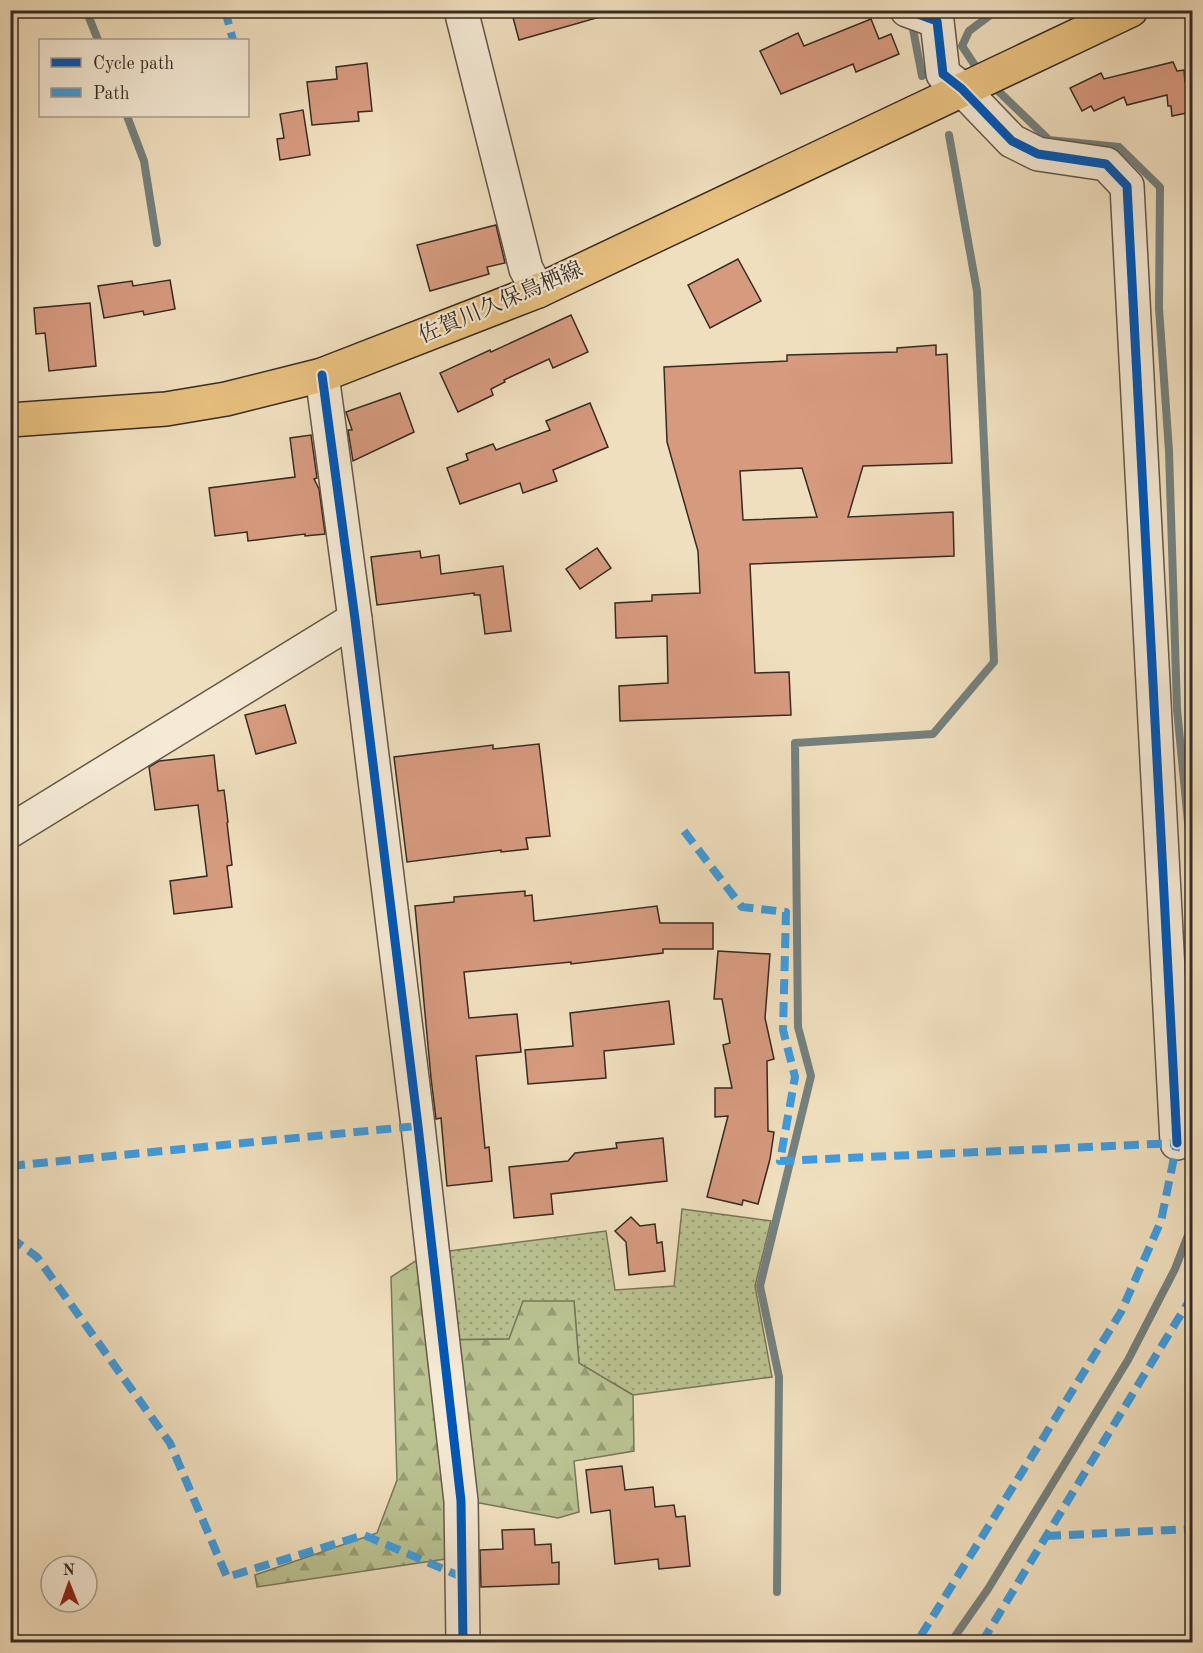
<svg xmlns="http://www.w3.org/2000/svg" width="1203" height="1653" font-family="'Old Standard TT','Noto Serif JP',serif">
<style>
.grass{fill:url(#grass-dots);stroke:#78765a;stroke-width:1.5}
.forest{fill:url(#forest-firs);stroke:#78765a;stroke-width:1.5}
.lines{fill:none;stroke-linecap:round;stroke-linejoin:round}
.stream{stroke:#74817f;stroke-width:8}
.building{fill:#d69a7f;stroke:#362b23;stroke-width:1.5;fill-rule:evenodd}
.minor-casing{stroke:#64584a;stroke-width:36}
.major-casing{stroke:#362b23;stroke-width:36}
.minor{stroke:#f5ead5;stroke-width:33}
.major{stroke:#e8c07f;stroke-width:33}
.quiet{stroke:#3e9ce0;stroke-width:8;stroke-dasharray:15 8;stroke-linecap:butt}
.cycleway-casing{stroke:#f5ead5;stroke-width:13}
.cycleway{stroke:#0057b8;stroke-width:9}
.labels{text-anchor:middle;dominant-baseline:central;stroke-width:4.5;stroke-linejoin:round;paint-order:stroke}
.street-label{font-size:22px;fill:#362b23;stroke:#f5ead5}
</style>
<defs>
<pattern id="grass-dots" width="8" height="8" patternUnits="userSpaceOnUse" patternTransform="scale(1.5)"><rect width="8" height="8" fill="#bac291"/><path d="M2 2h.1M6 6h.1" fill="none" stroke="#989e76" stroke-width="1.8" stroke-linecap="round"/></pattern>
<pattern id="forest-firs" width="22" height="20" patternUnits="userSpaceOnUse" patternTransform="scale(1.5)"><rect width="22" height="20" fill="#bac291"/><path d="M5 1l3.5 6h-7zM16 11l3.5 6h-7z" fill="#989e76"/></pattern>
</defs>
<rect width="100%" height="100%" fill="#f0dfbe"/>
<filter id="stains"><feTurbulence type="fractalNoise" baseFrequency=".00333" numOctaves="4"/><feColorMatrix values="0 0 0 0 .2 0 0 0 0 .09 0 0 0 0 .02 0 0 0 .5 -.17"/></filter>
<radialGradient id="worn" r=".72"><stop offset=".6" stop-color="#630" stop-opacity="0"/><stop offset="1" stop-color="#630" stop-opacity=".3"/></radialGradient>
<path class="grass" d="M682,1209l89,12 -16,65 17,91 -139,18 -54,-31 -5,-63 -65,38 -74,1 -9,-86 180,-23 9,59 59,-4z"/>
<path class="forest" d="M426,1254l10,86 73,-1 14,-38h51l5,62 54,32 1,56 -60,10 5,51 -21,6 -105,-20 -1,60 -195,29 -2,-12 122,-42 20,-53 -6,-203z"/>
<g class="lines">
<g class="stream">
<path d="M86,10l12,30"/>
<path d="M913,29l9,47"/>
<path d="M980,73l-18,-27 7,-15 28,-21"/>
<path d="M991,84l58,56 70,7 41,40 -1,121 10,143 8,258 15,154"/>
<path d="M127,116l17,45 13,82"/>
<path d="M777,1592l2,-215 -19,-91 51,-210 -13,-49 -3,-284 138,-9 61,-72 -17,-371 -28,-156"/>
<path d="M951,1642l37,-53 140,-229 47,-91 17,-44"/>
</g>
</g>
<g class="building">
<path d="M511,10h89v7l-81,23z"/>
<path d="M871,19l8,20 12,-5 8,20 -43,18 -3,-8 -72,30 -21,-43 38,-18 6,13z"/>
<path d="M1173,62l4,9 7,-1 1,12 7,-1v31l-20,4 -1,-10h-3l-1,-11 -40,10 -3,-8 -30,14 -3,-5 -9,5 -12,-23 31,-15 3,6z"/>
<path d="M367,63l5,48 -14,1 1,9 -47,4 -5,-43 30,-3 -1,-12z"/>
<path d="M303,110l7,45 -30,5 -3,-21 7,-1 -4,-24z"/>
<path d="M496,225l9,38 -18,4 2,7 -59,17 -13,-46z"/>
<path d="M738,259l23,42 -51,27 -22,-43z"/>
<path d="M170,280l5,29 -31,6 -1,-4 -39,7 -6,-32 34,-5 1,5z"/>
<path d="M90,303l6,63 -47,5 -4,-38 -9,1 -2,-26z"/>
<path d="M571,315l17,37 -35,16 -4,-9 -45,21 1,2 -14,7 2,6 -35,17 -18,-39 50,-23 1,2z"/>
<path d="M936,345v10l11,-1 5,109 -89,3 -15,51 105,-5 1,44 -204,8 5,109 34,-1 2,43 -171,6 -1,-35 49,-3 -1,-47 -51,2 -1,-35 37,-2v-6l48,-2 -2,-42 -31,-109 -3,-75 123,-6v-6l110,-3v-4zM802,468l15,49 -74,3 -3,-49z"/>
<path d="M400,393l14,39 -61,29 -5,-31h4l-6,-18z"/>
<path d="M590,403l18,44 -55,23 4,11 -34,12 -3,-10 -60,21 -13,-36 21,-8 -2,-6 27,-10 3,6 54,-20 -4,-9z"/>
<path d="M311,435l6,43 -3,1 5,10 6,45 -20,2v-2l-57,7 -1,-9 -32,4 -6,-48 86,-11 -5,-39z"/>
<path d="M597,548l14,20 -31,21 -14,-20z"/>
<path d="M420,551l1,7 18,-3 2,19 62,-8 8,65 -26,3 -5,-39h-6v-2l-97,12 -6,-48z"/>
<path d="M285,705l11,38 -40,11 -11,-39z"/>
<path d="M539,744l11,92 -24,2 2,11 -27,3v-2l-94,12 -13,-105 99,-12v4z"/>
<path d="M214,755l4,36 6,-1 4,32 -1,1 5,42 -5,1 5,41 -58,7 -4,-33 37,-5 -9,-71 -43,5 -6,-43 10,-6z"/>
<path d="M525,891v5l7,-1 2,26 123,-15 3,17h53v26h-50v4l-92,11v-2l-107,10 5,46 48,-4 4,38 -45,4 9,92 4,-1 3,34 -45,5 -6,-68 -5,1 -5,-41 -16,-172 39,-4v-5z"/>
<path d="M718,951l52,3 -5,64 9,41 -7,2 1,70 6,1 -4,27 -12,45 -15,-4 -1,5 -35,-8 21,-81 -13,1v-29h17l-9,-43 7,-2 -8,-44h-8z"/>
<path d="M669,1001l5,43 -70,7 2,27 -78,6 -3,-34 48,-4 -3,-33z"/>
<path d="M663,1138l4,43 -116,13 2,20 -39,4 -5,-51 59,-6 7,-8 42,-5 -1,-5z"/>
<path d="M631,1217l9,9 15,-2 2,19 5,-1 3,29 -36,4 -3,-33 -11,-11z"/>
<path d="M622,1466l3,24 28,-3 2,20 19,-2 2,12 9,-1 5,50 -31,3 -1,-10 -43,5 -5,-54 -19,3 -5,-43z"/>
<path d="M534,1529l1,16 16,-1 1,19 7,-1v22l-78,3 -1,-37 23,-1 -1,-19z"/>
</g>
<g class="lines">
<g class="minor-casing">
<g id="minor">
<path d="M461,10l65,259 12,22"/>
<path d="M907,10l30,11 6,53 19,15 50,52 26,13 68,10 21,22 50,957"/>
<path d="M322,375l33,244 63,507 43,375 2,141"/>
<path d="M10,831l345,-212"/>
</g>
</g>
<g class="major-casing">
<path id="major" d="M10,420l156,-11 60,-10 96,-24 216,-84 593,-281"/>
</g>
<use href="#minor" class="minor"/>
<use href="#major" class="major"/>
<g class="quiet">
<path d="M225,10l8,30"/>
<path d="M684,831l58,76 44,5 -3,118 12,47 -15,84 397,-18 -16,78 -40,91 -204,330"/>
<path d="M10,1166l408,-40"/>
<path d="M10,1237l27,20 133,186 57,134 137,-42 98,42"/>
<path d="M1046,1536l146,-7"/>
<path d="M982,1642l210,-346"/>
</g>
<g class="cycleway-casing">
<g id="cycleway">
<path d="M907,10l30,11 6,53 19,15 50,52 26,13 68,10 21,22 50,957"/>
<path d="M322,375l33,244 63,507 43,375 2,141"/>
</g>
</g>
<use href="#cycleway" class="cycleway"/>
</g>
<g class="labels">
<g class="street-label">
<text transform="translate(501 303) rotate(-23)">佐賀川久保鳥栖線</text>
</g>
</g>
<rect width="1203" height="1653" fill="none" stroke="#f0dfbe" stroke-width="36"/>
<rect x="12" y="12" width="1179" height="1629" fill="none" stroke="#362b23" stroke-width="3"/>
<rect x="18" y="18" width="1167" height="1617" fill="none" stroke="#362b23" stroke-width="1.5"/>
<rect x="39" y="39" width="210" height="78" fill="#f5ead5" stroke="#a99e8e" stroke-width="1.5"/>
<rect x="51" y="58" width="30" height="9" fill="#0057b8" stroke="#a99e8e" stroke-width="1.5"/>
<text x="93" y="69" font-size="18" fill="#362b23">Cycle path</text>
<rect x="51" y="88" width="30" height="9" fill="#3e9ce0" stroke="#a99e8e" stroke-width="1.5"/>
<text x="93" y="99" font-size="18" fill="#362b23">Path</text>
<g transform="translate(69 1584) rotate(359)"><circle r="28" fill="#f5ead5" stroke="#a99e8e" stroke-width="1.5"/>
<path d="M0-4.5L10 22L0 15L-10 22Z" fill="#8f2418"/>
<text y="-9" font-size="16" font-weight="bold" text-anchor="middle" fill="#362b23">N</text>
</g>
<rect width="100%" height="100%" filter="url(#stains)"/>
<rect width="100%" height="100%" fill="url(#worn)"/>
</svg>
